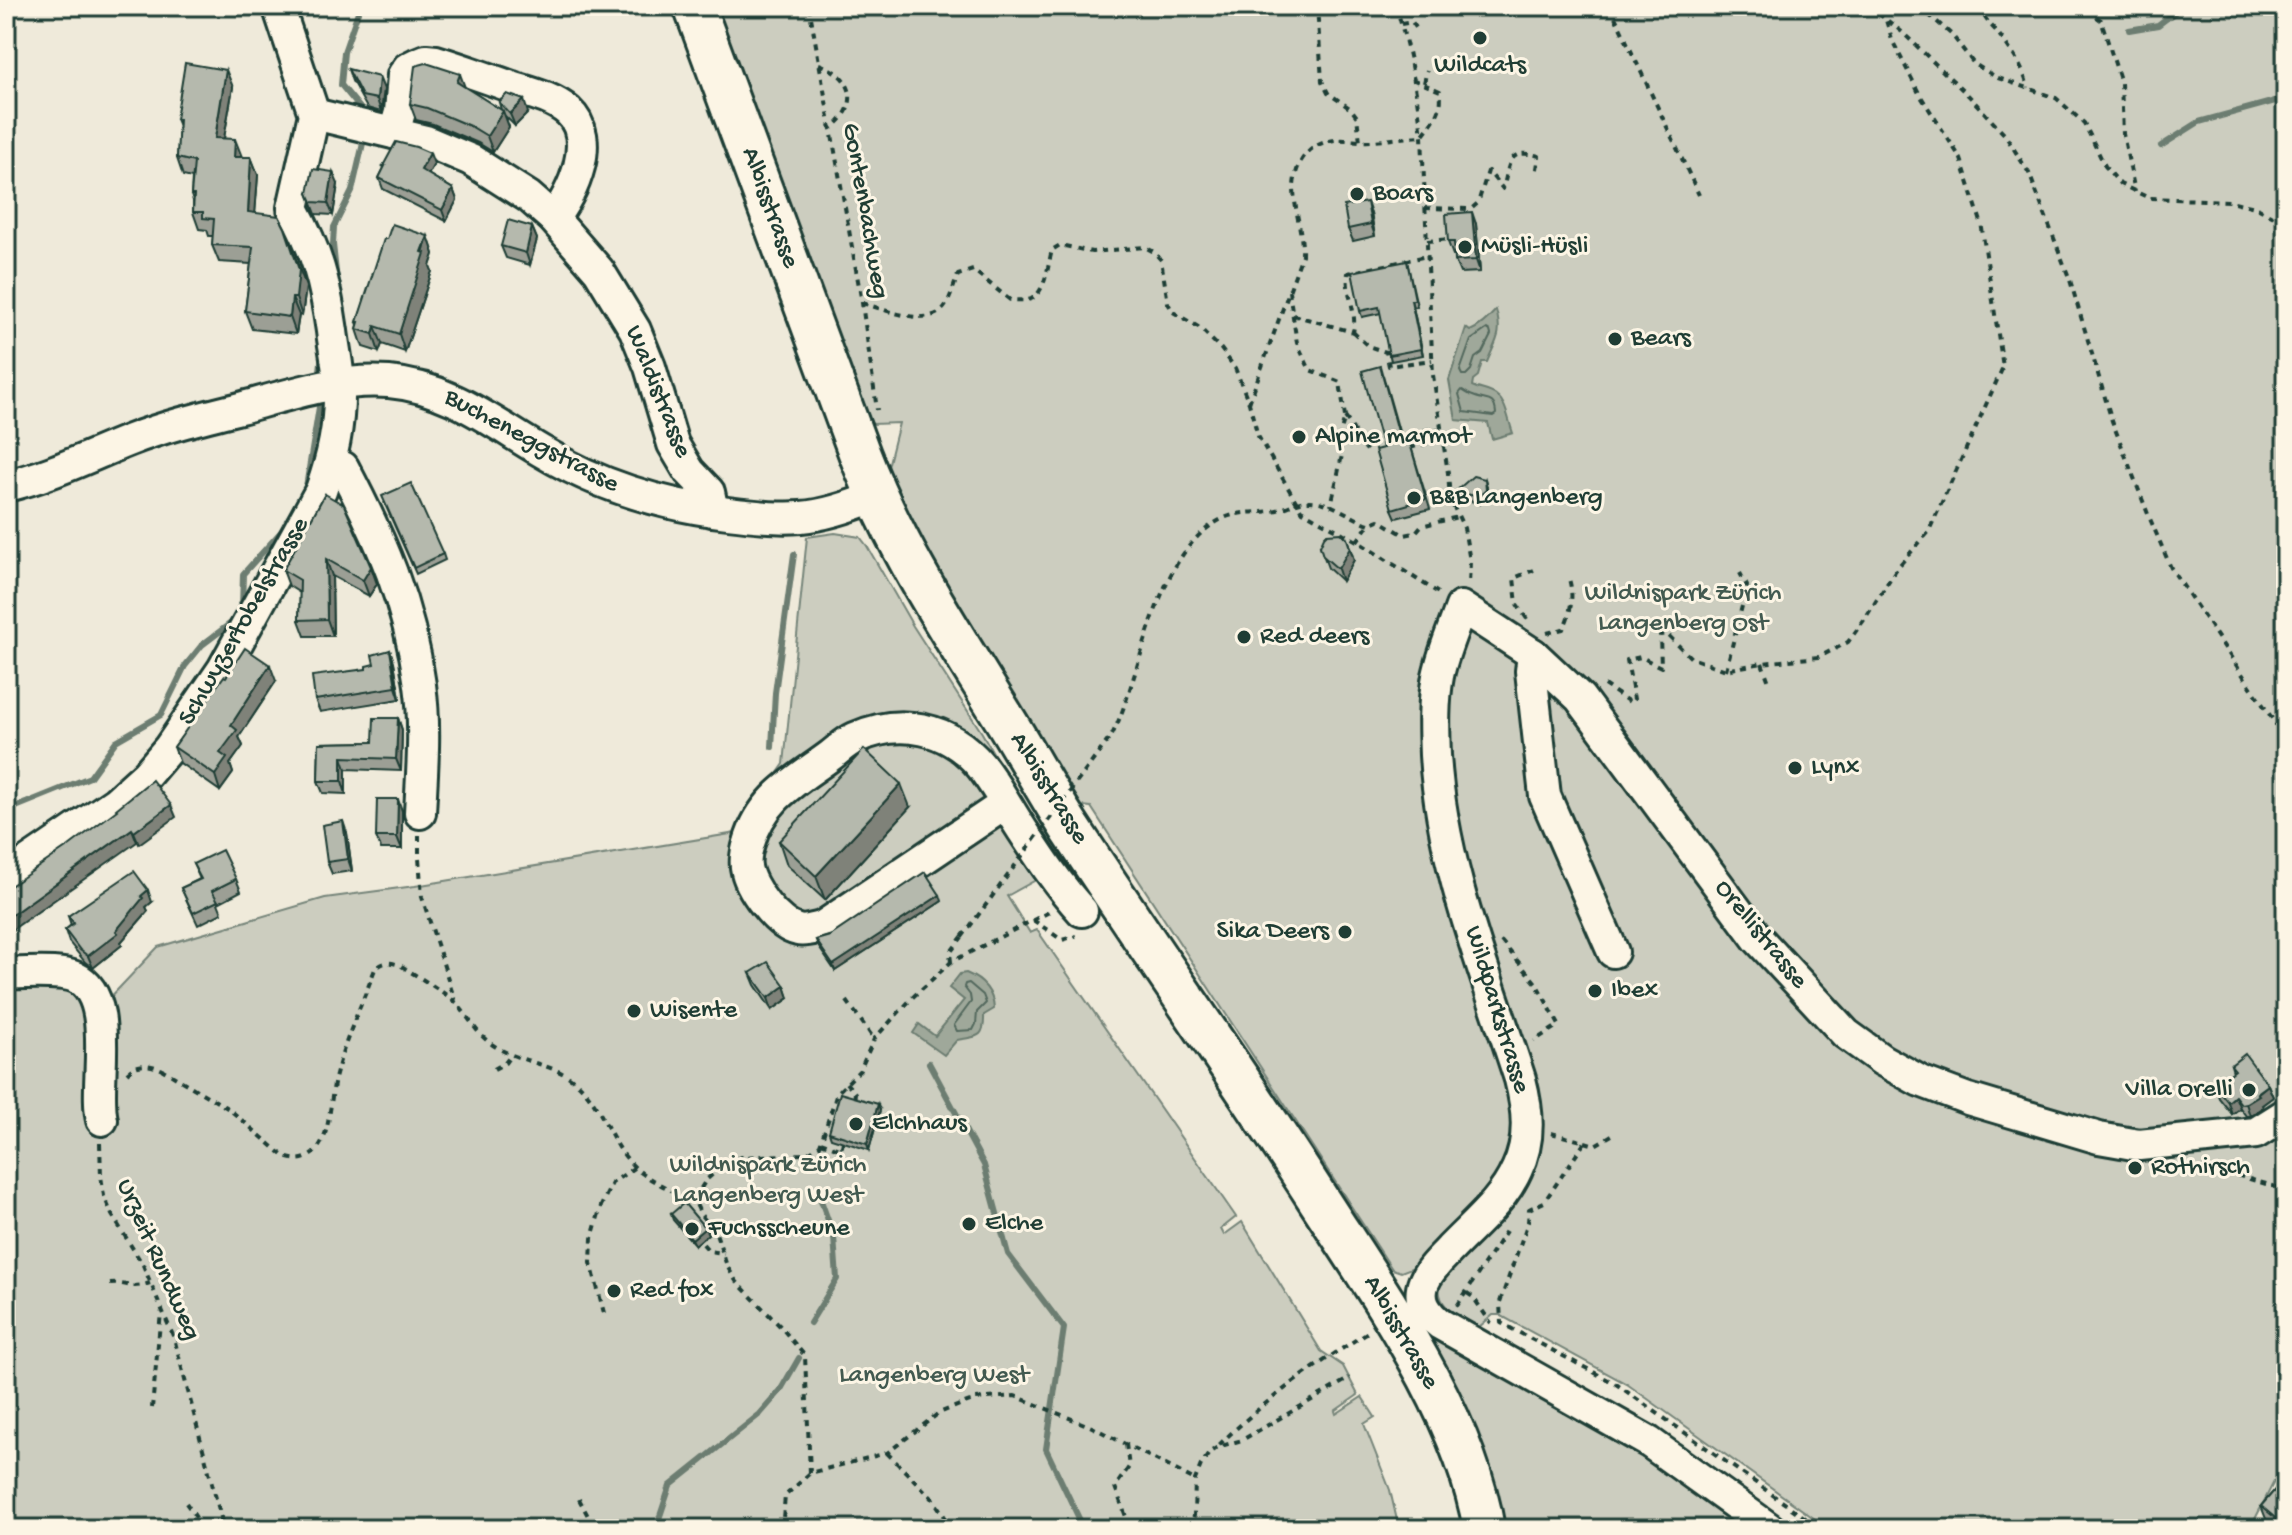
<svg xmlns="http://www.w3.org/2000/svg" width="2292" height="1535" font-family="'Gochi Hand',sans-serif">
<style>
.green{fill:#cccdbf;stroke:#76857a;stroke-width:2}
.water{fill:#9fa89a;stroke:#6c7d71;stroke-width:2}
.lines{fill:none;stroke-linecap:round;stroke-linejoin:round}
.shore{stroke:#52685d;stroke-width:2}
.stream{stroke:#6c7d71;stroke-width:6}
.minor-casing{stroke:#1f3d34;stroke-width:36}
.major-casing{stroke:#1f3d34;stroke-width:46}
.path{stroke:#1f3d34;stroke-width:4;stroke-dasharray:6 6;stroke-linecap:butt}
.minor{stroke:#fcf5e5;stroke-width:30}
.major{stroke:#fcf5e5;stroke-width:40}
.path-bridge{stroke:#1f3d34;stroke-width:4;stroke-dasharray:6 6;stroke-linecap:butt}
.wall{fill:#9c9f95;stroke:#1f3d34;stroke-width:2}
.shaded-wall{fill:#7f8279;stroke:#1f3d34;stroke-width:2}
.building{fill:#b5b9ad;stroke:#1f3d34;stroke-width:2}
.poi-dot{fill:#1f3d34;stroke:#fcf5e5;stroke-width:3}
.labels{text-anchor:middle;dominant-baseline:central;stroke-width:6;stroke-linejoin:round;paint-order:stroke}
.poi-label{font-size:26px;fill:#1f3d34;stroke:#fcf5e5;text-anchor:start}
.street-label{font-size:26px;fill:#1f3d34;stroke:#fcf5e5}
.park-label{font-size:26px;fill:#425a50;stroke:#fcf5e5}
</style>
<rect width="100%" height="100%" fill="#efeada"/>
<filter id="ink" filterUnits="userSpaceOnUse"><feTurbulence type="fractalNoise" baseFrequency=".0125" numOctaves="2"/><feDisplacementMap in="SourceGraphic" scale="16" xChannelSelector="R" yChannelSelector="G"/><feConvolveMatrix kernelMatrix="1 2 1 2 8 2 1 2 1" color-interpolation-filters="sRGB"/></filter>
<g filter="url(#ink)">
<g class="green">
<path d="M714,6h1572v1452l-36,71h-421l-202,-145 -127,-69h-7l-14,12c-19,-10 -44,-19 -39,-44l-29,-15 -10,4 -9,-3 -301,-462 -9,-1 -142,-223 -46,-95 -6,-21 11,-44 -27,1 -10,-21z"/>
<path d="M835,533l25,4 7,9 46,80 69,107 72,128 -11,15 -36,20 23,37 7,-3 199,287 -15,12 3,6 18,-13 79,129 22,15 15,29 -23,16 1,3 26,-17 13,20 -11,7 26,66 9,39h-1393v-565l98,40 54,-57 167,-49 90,-12 321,-53 48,-69 23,-227z"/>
<path d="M1420,1323l222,125 112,81h-258z"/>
</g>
<g class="water">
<path d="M1496,310c7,25 0,30 -9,52h-5l-4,14 -5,4 -1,6c8,4 18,4 25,10 9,6 12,27 16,37l-21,6 -4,-16 -32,-3 -7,-40 17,-52 4,3c10,-4 19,-13 26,-21z"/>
<path d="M966,973c17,7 27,18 28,36l-10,6c1,25 -8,21 -27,25l-13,15 -31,-22 6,-9 16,12 29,-36 -15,-12 11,-14z"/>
</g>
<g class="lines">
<g class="shore">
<path d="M1487,329l3,2 1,4 -9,18 -7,5 -4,12 -5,5h-4l-2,-4 11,-31z"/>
<path d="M1462,390c4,2 7,5 11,6 13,6 22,0 23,18l-3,2 -29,-4 -5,-18z"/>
<path d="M969,983l14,12 3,8 -9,9 -1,12 -3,6 -16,1 -3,-6 17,-23 -1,-7 -6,-8 1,-3z"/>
</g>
<g class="stream">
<path d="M2129,30l29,-5 25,-19"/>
<path d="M360,108l-19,-23 3,-33 16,-46"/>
<path d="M2161,146l38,-24 87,-24"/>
<path d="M337,282l-4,-38 1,-17 18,-36 12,-52"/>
<path d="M320,370l2,-16"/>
<path d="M306,487l13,-80"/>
<path d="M242,608l1,-34 44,-49"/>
<path d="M772,747l3,-54 19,-139"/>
<path d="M6,811l84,-34 26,-36 45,-26 24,-49 17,-21 29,-22 4,-5"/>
<path d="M929,1063l55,102 24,89 56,74 -18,121 38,80"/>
<path d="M810,1323l27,-44 -3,-42 -16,-45"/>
<path d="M657,1525l13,-39 90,-72 20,-23 19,-33"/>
</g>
<g class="minor-casing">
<g id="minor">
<path d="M314,114l112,27 45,19 58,37 24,21 46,53 36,59 15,37 23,77 16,27 20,21 4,19"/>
<path d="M394,133l6,-21 3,-37 5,-7 8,-4 10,-4 10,1c26,8 51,17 76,26 19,6 41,11 56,24 30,27 5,83 -15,107"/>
<path d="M331,462l12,5c38,72 66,136 77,218 6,42 2,86 0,128"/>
<path d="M6,486c44,-10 83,-30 124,-46 36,-14 74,-23 110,-32 48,-13 99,-30 149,-26 59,5 103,40 152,69 58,35 120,54 187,62 24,3 49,6 73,4 26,-2 51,-11 75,-21"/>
<path d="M1533,654l-2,17 14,125 68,156"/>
<path d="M1005,804l-183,123c-6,1 -17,5 -24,3 -21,-4 -49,-43 -52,-63 -1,-7 1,-18 3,-24 13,-45 46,-61 81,-87 8,-6 16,-14 25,-18 45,-21 94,-11 126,28 15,19 27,42 40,62 19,29 37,57 61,83"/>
<path d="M6,877l110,-75 30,-27 23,-27 54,-79 98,-179c12,-33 19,-68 18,-103 0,-19 -5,-38 -7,-56 -7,-49 -15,-79 -39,-123l21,-94 -36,-108"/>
<path d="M6,973c19,1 53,-3 69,4 43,20 18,106 27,143"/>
<path d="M1770,1529l-121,-87 -209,-118c-14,-11 -23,-24 -16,-42 5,-13 17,-23 26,-33 24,-25 53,-48 67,-80 14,-29 11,-59 3,-90 -34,-106 -78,-211 -85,-324 -1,-25 -2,-53 3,-79 5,-24 15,-46 23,-69l72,47 47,44 178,241 88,95 36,26 38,21 48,18 131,39 40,7 117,-12 30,-19"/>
</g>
</g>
<g class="major-casing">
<path id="major" d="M694,6l166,449c37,96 90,175 144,263 23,37 44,76 68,113 80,122 165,242 244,365 63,98 149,217 168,333"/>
</g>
<g class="path">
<path d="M809,6l53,297 15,107"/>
<path d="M1317,6l5,75 6,12 23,16 6,8 3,24"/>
<path d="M1396,6c13,43 21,86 26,130l11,239 15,98 2,26 14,29 6,33 -1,24"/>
<path d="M1610,6l89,189"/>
<path d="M1869,6l33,26 67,64 36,39 24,38 41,107 42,141 36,93 23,54 115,171"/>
<path d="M1919,6l33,29 22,29 24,14 58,20 28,25 21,43 15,18 29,14 81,3 25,6 19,10 12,12"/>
<path d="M1979,6c4,11 10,17 18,26 13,17 27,36 31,56"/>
<path d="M2050,6l41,7 10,7 20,63 2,51 12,58"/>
<path d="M1401,24l11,-2 5,7"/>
<path d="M819,64c34,12 43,40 13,64"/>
<path d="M1424,83l3,-13"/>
<path d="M1425,208l46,1 7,-6 10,-32 15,18c7,-24 3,-42 36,-33l-3,19"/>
<path d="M1427,241l24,-2"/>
<path d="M1289,291l8,52 13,27 30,12 5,35 -7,25 4,13 -11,51"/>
<path d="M862,303c22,6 69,27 84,2 5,-8 8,-20 12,-30l15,-5 37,30c6,0 16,1 21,-1 15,-7 17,-35 21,-49l8,-5 32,7 53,-5 9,5 7,8 7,43 5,9 27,16 21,21 14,19 14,35 9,33 43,74 56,31 83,53"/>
<path d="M1293,315l60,17c5,-20 -8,-39 -5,-59l79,-17"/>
<path d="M1353,332l15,14 18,6 3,14 43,-6"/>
<path d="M1249,403l53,-148c1,-23 -8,-45 -8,-68 1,-25 15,-44 41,-47 12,-1 25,2 37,1 17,-1 33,-4 50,-5 11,-15 22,-25 18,-45l-26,-11"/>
<path d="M1345,417c8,10 13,25 22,33"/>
<path d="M1401,438l28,-9 12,2"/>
<path d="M1410,448l33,-9"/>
<path d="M1357,541l12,-17"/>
<path d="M1527,619l-10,-15 -3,-26 20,-8"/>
<path d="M1547,633l16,-4c8,-15 11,-34 6,-50"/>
<path d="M1762,663l7,19"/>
<path d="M1726,670l21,-84 -7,-13"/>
<path d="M1604,685l27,18 3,-4 -7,-39 14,-3 20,10 -1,-32 7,-1 24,24 35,12 36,-7 57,-6 29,-15 16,-22 33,-52 31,-35 75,-166 -22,-145 -20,-63 -41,-64 -28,-55 -7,-23"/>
<path d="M1112,735c32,-63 42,-185 112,-217 16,-7 32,-5 48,-7 20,-3 24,-13 47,-9 17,3 33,16 50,22l10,-4 25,15 11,-2 6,-7 37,-9"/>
<path d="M419,835v23l3,39 33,104"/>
<path d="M1033,920l29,20 14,-4"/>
<path d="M1501,941l35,42 23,42 -25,16"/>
<path d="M951,962l-1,-9 12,-16"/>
<path d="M847,1001l27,38"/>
<path d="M494,1069l11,-6 5,-7"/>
<path d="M127,1073c11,-11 23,-9 36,-3l66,39 56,48c13,5 24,3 33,-9 13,-17 12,-51 18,-73 9,-36 26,-71 39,-106 9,-8 14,-7 25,-4 16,11 44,26 57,39 13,14 18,29 36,41 25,17 57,18 79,34 27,19 35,56 56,81 16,20 45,30 67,42"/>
<path d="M846,1083l9,10 -1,8"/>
<path d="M1551,1133l34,9 -41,60 -15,7 -1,13 -28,80 1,21 115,61 205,145"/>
<path d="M821,1142l20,8 2,-8"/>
<path d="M1585,1142l10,3 22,-13"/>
<path d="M100,1143l1,33 3,20 8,19 31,50 31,73 50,191"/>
<path d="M2203,1165l83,25"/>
<path d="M703,1244l6,7 15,2"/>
<path d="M110,1284c18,-2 19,6 40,-1"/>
<path d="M1467,1293l6,4 18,26"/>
<path d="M1457,1306l49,-75"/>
<path d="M604,1313l-13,-50 1,-25 9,-32 11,-23 23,-16"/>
<path d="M152,1408l9,-96"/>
<path d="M1126,1444l3,23 -14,20 13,35 13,7"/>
<path d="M1219,1445c44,-44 97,-80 149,-113"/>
<path d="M887,1453l46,46 20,30"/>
<path d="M810,1473l-5,-117 -25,-30 -44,-45 -9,-15 -11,-33 -15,-18 -6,-13 3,-9 8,-13 24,-20 12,-3 60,-3 8,-2 10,-7 17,-52 23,-23 14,-31 40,-43 37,-34 100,-51"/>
<path d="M579,1499l16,30"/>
<path d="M186,1503l18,26"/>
<path d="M782,1529l3,-33 25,-23 77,-20 52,-40 36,-14 40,-3 77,31 103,53"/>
<path d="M1190,1529l4,-13 1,-36 6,-15 9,-13 8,-5 24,-7 108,-62"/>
</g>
<use href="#minor" class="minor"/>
<use href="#major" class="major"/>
<path class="path-bridge" d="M962,937l150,-202"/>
</g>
<g class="wall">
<path d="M348,69l36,20 -3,23 -14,-4 -15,-27z"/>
<path d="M233,87l-9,51 18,19h9l7,18 -3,38 51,74 -4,29 -3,-1 -3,19 -44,-5 -7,-18 6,-47 -32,-2 -7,-17 1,-9h-4l-2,-6 -8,-1 -6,-17v-11l-2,-6 1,-17 -9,-2 -6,-18 2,-32 -3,-7z"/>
<path d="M465,87l36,23 -2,-8 29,11 -13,13 -10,-10 4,11 -16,25 -15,-9 -45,-19 -17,-4 -6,-16z"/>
<path d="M434,164l-6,10 25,15 4,11 -11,21 -63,-32 -4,-11 5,-10 -1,-2z"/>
<path d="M338,184l-5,31 -17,-1 -8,-21z"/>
<path d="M1371,214l4,22 -22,5 -5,-12z"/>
<path d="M1476,224l4,48 -20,1 -5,-12v-7l-2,1 -5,-13z"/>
<path d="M532,227l5,12 -7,26 -24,-7 -5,-12z"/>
<path d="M428,236l6,18 -4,12 2,5 -27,81 -23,-8 -3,8 -16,-5 -6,-18 1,-4 -1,-3 30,-83z"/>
<path d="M1407,261l10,45 -4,1 10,48 -32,6 -10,-48 -19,4 -2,-6z"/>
<path d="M1383,375l19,67 7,-2 21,69 -34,9 -4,-9 -9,-61z"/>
<path d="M1485,479l4,17 -9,8 -22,-7 -2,-6z"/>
<path d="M325,494l52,90 -8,12 -37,-20 1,60h-28l-6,-16 1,-27 -11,-7 -6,-16z"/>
<path d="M384,502l59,52 2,6 -29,14z"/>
<path d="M1347,539l7,21 -12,21 -14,-13 -8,-22z"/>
<path d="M390,650l4,12 6,37 -80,13 -5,-12 59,-36z"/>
<path d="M226,677l50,4 -37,56 4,9 -13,18 3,9 -13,18 -40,-28 -6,-16z"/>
<path d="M398,718l4,12 -1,41 -55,-2v25l-23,-1 -5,-12 1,-38 54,-1z"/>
<path d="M910,807l-85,93 -38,-35 -8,-24z"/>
<path d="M402,811v38h-21l-5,-12z"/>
<path d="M347,833l5,38 -20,3 -5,-12z"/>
<path d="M193,864l43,15 5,12 -23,12 4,10 -24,12 -17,-37 19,-9z"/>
<path d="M942,901l-107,70 -17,-25 -2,-6z"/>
<path d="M152,902l-6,5 2,4 -27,31 1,3 -29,23 -8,-6 -16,-20 -4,-12 6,-5 -3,-9z"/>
<path d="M750,973l35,13 4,12 -17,12 -17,-25z"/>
<path d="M2231,1065l37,20 5,12 -11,8 1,2 -13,9h-4l-6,-8 -8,6 -13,-16 -4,-12 18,-14z"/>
<path d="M880,1110l-11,40 -38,-12 -2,-6z"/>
<path d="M671,1214l34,14 3,6 -13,11 -22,-25z"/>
<path d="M2286,1477v52h-12l-6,-5 -7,-18z"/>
</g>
<g class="shaded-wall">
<path d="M226,70l7,17 -12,68 -6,-17z"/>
<path d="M460,74l6,16 -9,-8z"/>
<path d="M379,77l5,12 -3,23 -4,-13z"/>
<path d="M524,100l4,13 -13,13 -5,-12z"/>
<path d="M503,111l6,16 -16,25 -6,-16z"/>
<path d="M235,139l7,18h-8z"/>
<path d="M430,153l4,11 -9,17 -4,-11z"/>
<path d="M251,157l7,18 -4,54 -6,-17z"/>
<path d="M333,172l5,12 -5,31 -5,-12z"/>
<path d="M453,189l4,11 -11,21 -4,-11z"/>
<path d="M1367,202l4,12 4,22 -4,-12z"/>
<path d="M1472,212l4,12 4,48 -4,-12z"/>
<path d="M532,227l5,12 -7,26 -4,-12z"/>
<path d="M285,228l21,59 -4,29 -6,-18z"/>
<path d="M428,236l6,18 -4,12 2,5 -27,81 -6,-18z"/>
<path d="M292,298l7,17 -3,19 -6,-17z"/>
<path d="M1411,300l2,7 10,48 -2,-6z"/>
<path d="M375,326l7,18 -3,8 -6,-18z"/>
<path d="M1485,479l4,17 -9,8 -2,-7z"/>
<path d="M1347,539l7,21 -12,21 -4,-12z"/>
<path d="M326,559l6,17 1,60 -6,-17z"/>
<path d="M371,567l6,17 -8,12 -6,-16z"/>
<path d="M390,650l4,12 6,37 -4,-12z"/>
<path d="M270,665l6,16 -37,56 4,9 -13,18 3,9 -13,18 -5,-16 5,-22 11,-28z"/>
<path d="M398,718l4,12 -1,41 -5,-12z"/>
<path d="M342,757l4,12v25l-4,-13z"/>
<path d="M901,784l9,23 -85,93 -9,-24z"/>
<path d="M398,799l4,12v38l-5,-12z"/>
<path d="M171,805l5,12 -37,27 -5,-12z"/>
<path d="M343,821l4,12 5,38 -4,-12z"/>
<path d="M132,829l5,13 -131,92v-15z"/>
<path d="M148,890l4,12 -6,5 2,4 -27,31 1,3 -29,23 -5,-12 28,-25 25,-35z"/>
<path d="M940,895l2,6 -107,70 -2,-6z"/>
<path d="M785,986l4,12 -17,12 -4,-12z"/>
<path d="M2268,1085l5,12 -11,8 1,2 -13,9 -4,-13z"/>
<path d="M2235,1096l5,12 -8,6 -4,-12z"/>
<path d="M878,1104l2,6 -11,40 -2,-6z"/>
<path d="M705,1228l3,6 -13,11 -3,-6z"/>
</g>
<g class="building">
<path d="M185,63l41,7 -11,68 20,1 -1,18h17l-3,55 31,4 6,12 14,42 -3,28h-4l-2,19 -45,-6 8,-64 -41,-2 2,-26 -11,-1v-6h-10l1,-17h-3l3,-33 -17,-4 2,-39h-3z"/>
<path d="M426,63l34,11 -3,8 46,29 -16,25 -15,-9 -45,-19 -17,-4 5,-38z"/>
<path d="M348,69l31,8 -2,22 -15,-3z"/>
<path d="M507,94l17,6 -14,14 -11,-12z"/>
<path d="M396,142l20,5 14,6 -9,17 32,19 -11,21 -63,-32 6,-12h-2z"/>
<path d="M313,169l20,3 -5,31 -16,-1 -4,-9z"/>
<path d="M1367,202l4,22 -23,5 -4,-23z"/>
<path d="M1472,212l4,48 -21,1 -1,-19h-6l-2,-28z"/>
<path d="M508,220l24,7 -6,26 -25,-7z"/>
<path d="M392,224l36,12 -6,16 3,1 -26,81 -24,-8 -2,8 -16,-5 2,-7h-2l27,-83h3z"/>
<path d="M1407,261l8,39h-4l10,49 -32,6 -10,-48 -19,4 -8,-39z"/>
<path d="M1380,366l21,76 8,-2 17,59 -34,10 -17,-59 8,-2 -21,-77z"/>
<path d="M1473,476l12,3 1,11 -8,7 -22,-6z"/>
<path d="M411,483l32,71 -29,14 -32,-72z"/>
<path d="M325,494l19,11 27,62 -8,13 -37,-21 1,60 -28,1 1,-40 -17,-10z"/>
<path d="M1341,533l6,6 3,9 -12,21 -15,-13 -3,-10 4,-9 3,-3z"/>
<path d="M245,648l25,17 -39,60 6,5 -17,23 7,5 -12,17 -41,-28 50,-71 2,1z"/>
<path d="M390,650l6,37 -81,13 -3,-24 54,-7v-3l8,-2 -2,-9z"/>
<path d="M374,718h24l-2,41 -54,-2v24h-24l1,-38 54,-1z"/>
<path d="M864,749l37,35 -85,92 -37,-35z"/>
<path d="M152,780l19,25 -37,27 -2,-3 -126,90v-30l63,-43 48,-36 -1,-1z"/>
<path d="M377,799h21l-1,38h-21z"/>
<path d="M343,821l5,38 -21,3 -5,-37z"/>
<path d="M222,850l14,29 -24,12 6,10 -25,12 -12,-25 20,-9 -8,-15z"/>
<path d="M134,871l14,19 -7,6 2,2 -27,33 2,2 -30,23 -8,-6 -15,-20 9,-7 -6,-7z"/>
<path d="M925,872l15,23 -107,70 -17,-25 14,-4z"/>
<path d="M768,962l17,24 -17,12 -18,-25z"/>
<path d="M2245,1054l23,31 -11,8 2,2 -13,8 -5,1 -6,-8 -7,6 -13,-16 20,-16 -4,-5z"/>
<path d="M840,1093l38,11 -11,40 -38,-12z"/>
<path d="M684,1203l21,25 -13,11 -21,-25z"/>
<path d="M2286,1477v50l-25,-21z"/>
</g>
</g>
<g class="poi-dot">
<circle cx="1480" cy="38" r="8"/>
<circle cx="1357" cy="194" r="8"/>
<circle cx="1465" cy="247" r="8"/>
<circle cx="1615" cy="339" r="8"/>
<circle cx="1299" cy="437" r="8"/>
<circle cx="1414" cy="498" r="8"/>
<circle cx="1244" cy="637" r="8"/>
<circle cx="1795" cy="768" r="8"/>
<circle cx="1345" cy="932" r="8"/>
<circle cx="1595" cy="991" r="8"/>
<circle cx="634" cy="1011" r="8"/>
<circle cx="2249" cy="1090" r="8"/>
<circle cx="856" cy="1124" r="8"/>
<circle cx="2135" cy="1168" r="8"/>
<circle cx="969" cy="1224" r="8"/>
<circle cx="692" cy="1229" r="8"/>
<circle cx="614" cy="1291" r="8"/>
</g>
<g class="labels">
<g class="poi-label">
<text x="1480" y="66" text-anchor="middle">Wildcats</text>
<text x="1373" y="194">Boars</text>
<text x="1481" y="247">Müsli-Hüsli</text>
<text x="1631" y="339">Bears</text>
<text x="1315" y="437">Alpine marmot</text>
<text x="1430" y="498">B&amp;B Langenberg</text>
<text x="1260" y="637">Red deers</text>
<text x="1811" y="768">Lynx</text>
<text x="1329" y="932" text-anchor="end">Sika Deers</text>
<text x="1611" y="991">Ibex</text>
<text x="650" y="1011">Wisente</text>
<text x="2233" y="1090" text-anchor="end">Villa Orelli</text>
<text x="872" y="1124">Elchhaus</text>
<text x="2151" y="1168">Rothirsch</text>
<text x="985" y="1224">Elche</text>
<text x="708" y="1229">Fuchsscheune</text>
<text x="630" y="1291">Red fox</text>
</g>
<g class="street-label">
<text transform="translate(769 208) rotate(70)">Albisstrasse</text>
<text transform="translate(864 211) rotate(80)">Gontenbachweg</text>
<text transform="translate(657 392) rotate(68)">Waldistrasse</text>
<text transform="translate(531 442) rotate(28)">Bucheneggstrasse</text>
<text transform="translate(245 622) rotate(-60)">Schwyzertobelstrasse</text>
<text transform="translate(1048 789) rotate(58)">Albisstrasse</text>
<text transform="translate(1760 935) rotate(51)">Orellistrasse</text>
<text transform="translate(1496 1010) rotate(73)">Wildparkstrasse</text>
<text transform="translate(157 1260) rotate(66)">Urzeit Rundweg</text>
<text transform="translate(1400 1333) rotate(60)">Albisstrasse</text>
</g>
<g class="park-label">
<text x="1683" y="594">Wildnispark Zürich<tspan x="1683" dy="30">Langenberg Ost</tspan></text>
<text x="768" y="1166">Wildnispark Zürich<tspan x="768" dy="30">Langenberg West</tspan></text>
<text x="934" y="1376">Langenberg West</text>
</g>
</g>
<rect width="2292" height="1535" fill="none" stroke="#fcf5e5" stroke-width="32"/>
<rect x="16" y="16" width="2260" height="1503" fill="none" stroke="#1f3d34" stroke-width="3" filter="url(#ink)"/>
</svg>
